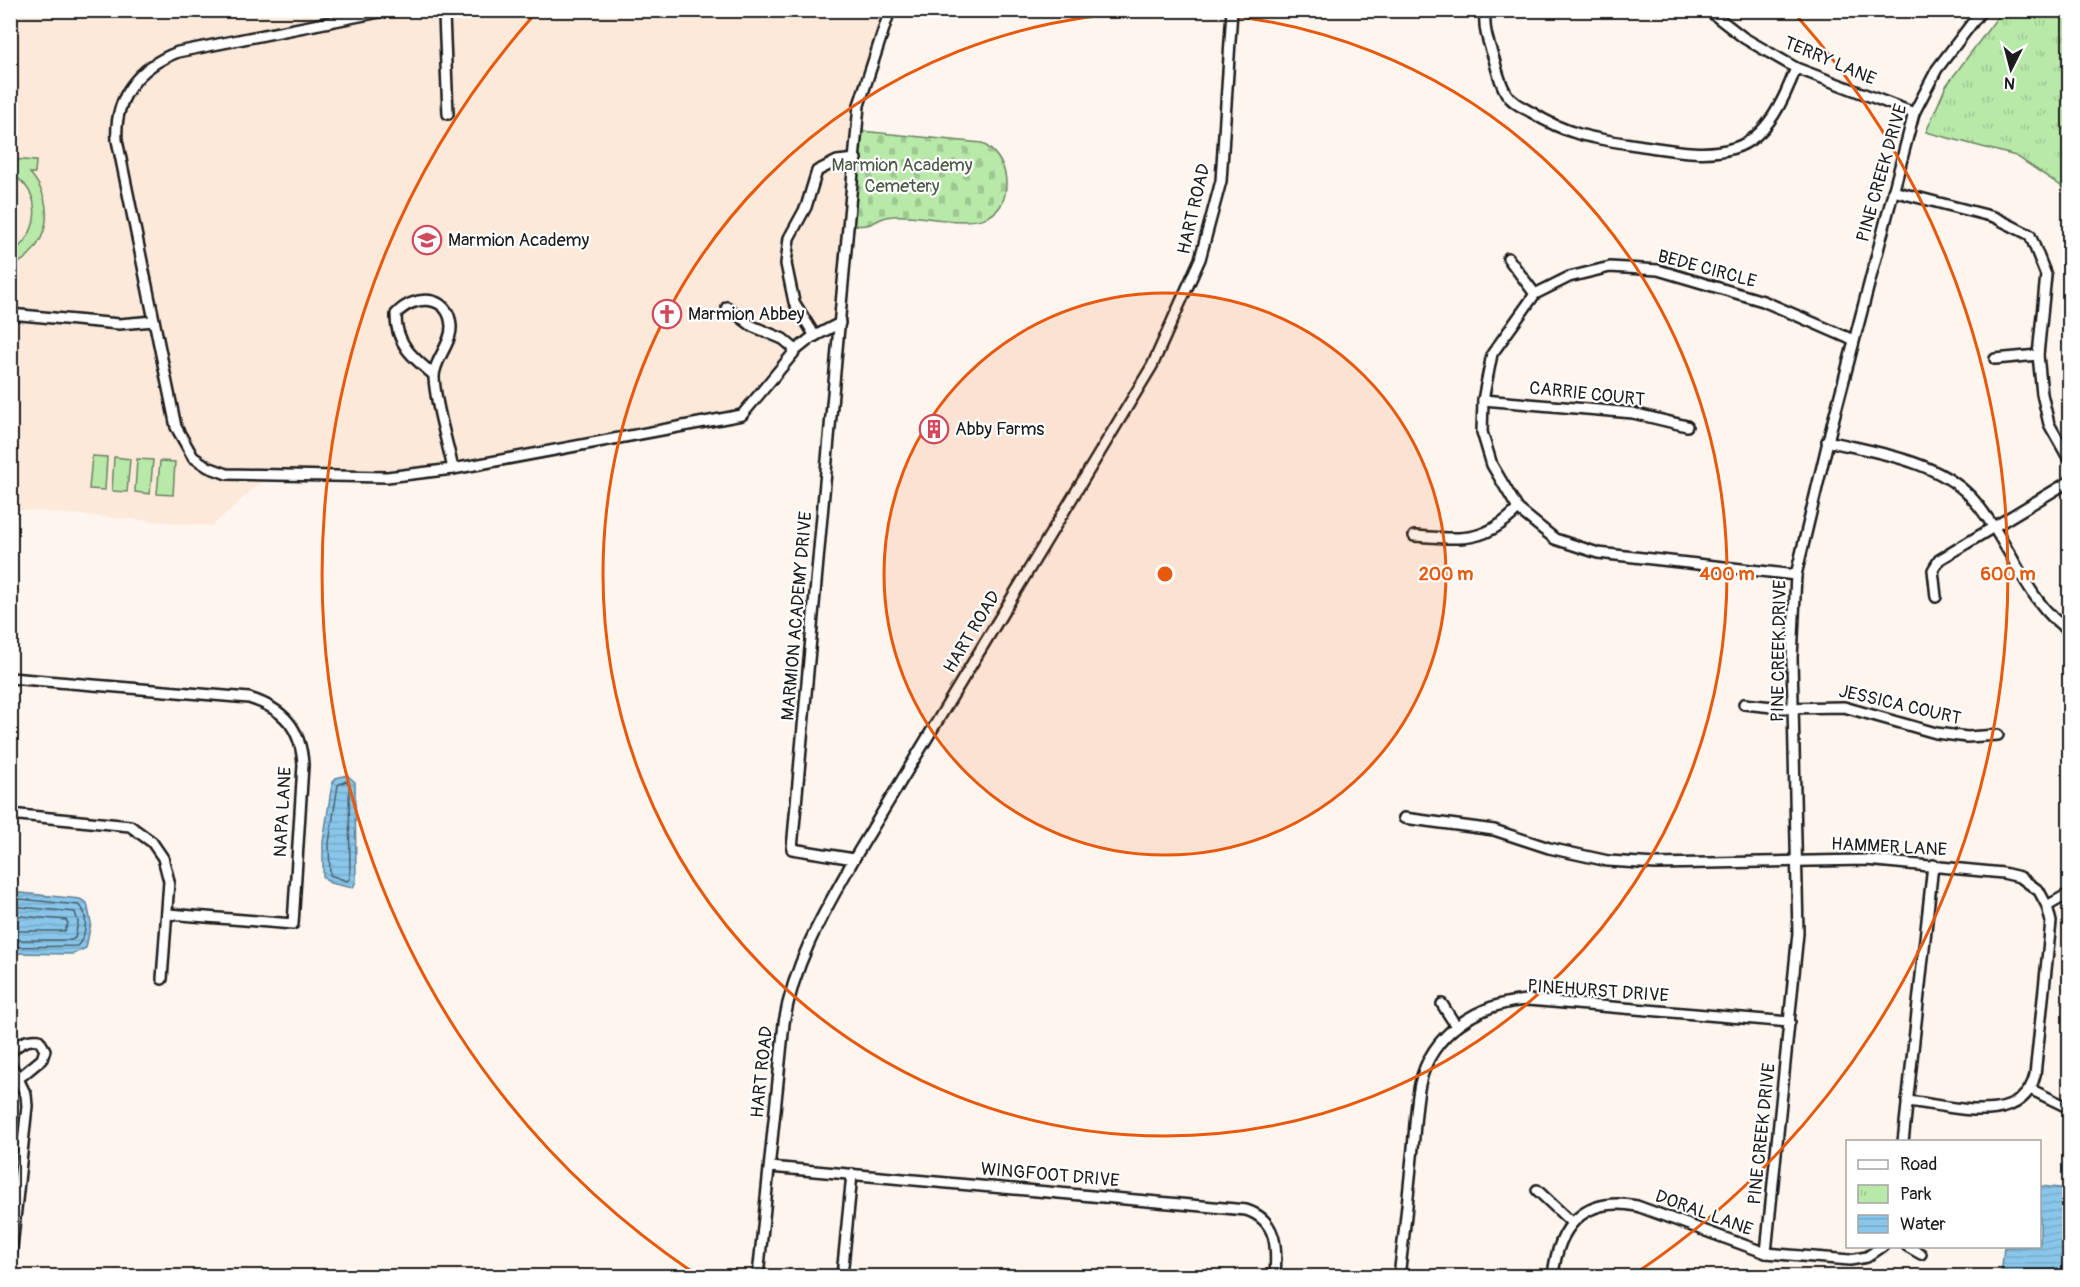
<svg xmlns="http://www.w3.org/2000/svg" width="2080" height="1287" font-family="Pangolin,sans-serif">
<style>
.built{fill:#fce9d9}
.grass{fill:#b8e9a9;stroke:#6a8262;stroke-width:1.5}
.cemetery{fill:url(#cemetery-stones);stroke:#6a8262;stroke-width:1.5}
.park{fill:url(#park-tufts);stroke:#6a8262;stroke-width:1.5}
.water{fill:url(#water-rules);stroke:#5e8298;stroke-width:1.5}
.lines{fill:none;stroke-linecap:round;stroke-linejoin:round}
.shore{stroke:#48606e;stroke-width:1.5}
.minor-casing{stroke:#1c1c1c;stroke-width:14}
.minor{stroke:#fff;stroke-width:9}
.ring{fill:none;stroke:#e8590c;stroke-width:3}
.labels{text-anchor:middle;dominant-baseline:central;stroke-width:4.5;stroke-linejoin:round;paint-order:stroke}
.street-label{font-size:18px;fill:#1c1c1c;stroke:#fff}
.park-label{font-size:18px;fill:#4b5a46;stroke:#fff}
.poi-label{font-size:18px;fill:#1c1c1c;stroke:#fff;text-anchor:start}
.centre{fill:#e8590c;stroke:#fff;stroke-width:3}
.ring-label{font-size:18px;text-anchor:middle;font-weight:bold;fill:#e8590c;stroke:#fff;stroke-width:4.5;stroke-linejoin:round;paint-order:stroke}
</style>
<defs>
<pattern id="cemetery-stones" width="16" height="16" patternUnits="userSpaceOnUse" patternTransform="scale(1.5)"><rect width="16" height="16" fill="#b8e9a9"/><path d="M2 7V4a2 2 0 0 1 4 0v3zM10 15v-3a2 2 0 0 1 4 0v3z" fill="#9ec791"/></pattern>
<pattern id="park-tufts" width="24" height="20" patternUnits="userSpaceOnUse" patternTransform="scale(1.5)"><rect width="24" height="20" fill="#b8e9a9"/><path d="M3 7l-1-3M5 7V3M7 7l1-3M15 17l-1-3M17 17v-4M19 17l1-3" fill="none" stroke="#9ec791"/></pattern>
<pattern id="water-rules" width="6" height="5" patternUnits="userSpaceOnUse" patternTransform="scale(1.5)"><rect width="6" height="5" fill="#8ac6ea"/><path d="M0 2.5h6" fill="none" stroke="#76aac8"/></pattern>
</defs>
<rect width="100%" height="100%" fill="#fef5ee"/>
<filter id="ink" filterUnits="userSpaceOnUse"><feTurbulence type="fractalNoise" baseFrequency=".0167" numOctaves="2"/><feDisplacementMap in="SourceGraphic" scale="12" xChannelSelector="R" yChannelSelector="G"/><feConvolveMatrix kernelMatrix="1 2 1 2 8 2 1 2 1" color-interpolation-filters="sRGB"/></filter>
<g filter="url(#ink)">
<path class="built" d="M10,11h873l-30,136 -18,186 -18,8 -16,12 -57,67 -359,63 -122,-3 -51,46 -201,-17z"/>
<g class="grass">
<path d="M11,159l25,2 -1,12h-5c28,31 19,77 -19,94v-14c30,-18 33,-62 0,-79z"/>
<path d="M92,456l15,1 -2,33 -16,-1z"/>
<path d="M114,457l16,2 -3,33 -15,-1z"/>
<path d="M137,459l16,1 -3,34 -15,-2z"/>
<path d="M160,461l15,1 -2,33 -16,-1z"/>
</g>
<path class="cemetery" d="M861,131l121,12c14,9 23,21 24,38 2,64 -77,31 -113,35 -18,1 -17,12 -39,9z"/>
<path class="park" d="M2002,11h67v189l-2,-10 -51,-34 -90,-24 20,-46z"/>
<g class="water">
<path d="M347,775l8,7 1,99 -3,7 -23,-5 -7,-6v-35l9,-58 4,-6z"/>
<path d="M11,892l69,7 7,4 4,20 -5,25 -13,6 -62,-1z"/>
<path d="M2040,1186l29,3v87h-68l3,-29 36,-1z"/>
</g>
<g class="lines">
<g class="shore">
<path d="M346,781l3,3 1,94 -3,3 -17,-6 -1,-32 9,-58z"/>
<path d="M10,898l68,7c12,7 8,33 -1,41l-67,1"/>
<path d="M10,906l65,6 3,10 -3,16 -4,2h-61"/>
<path d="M10,915l56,5 2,3 -3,8h-55"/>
</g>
<g class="minor-casing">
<g id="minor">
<path d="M390,10l-212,42c-40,15 -64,46 -61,88l59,287 17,30 15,10 19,7 160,3 66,-8 289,-54 54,-65 15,-12 29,-15"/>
<path d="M440,10l4,5 4,99"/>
<path d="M1486,10c-4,17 3,34 8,49 3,12 6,24 12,34 6,10 16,14 25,19 39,25 68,27 112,34 28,4 63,11 91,2 34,-10 51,-51 62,-80"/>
<path d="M1708,10l36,28 52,30 118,45"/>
<path d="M1893,191l101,26 36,18 16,40 -8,80 4,39 7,30 21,37"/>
<path d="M1508,258l27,36"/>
<path d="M727,307l25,19 31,13 13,11"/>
<path d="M10,314l109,10 35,-3"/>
<path d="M815,336l-21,-34 -8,-38 3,-26 17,-31 11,-36 20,-10 19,-2"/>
<path d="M1995,359l43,-4"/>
<path d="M434,375c-21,-17 -39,-32 -38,-61 18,-20 53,-20 55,12 1,18 -18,35 -17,52 2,30 13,61 19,91"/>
<path d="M1483,400l150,13 54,13"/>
<path d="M1827,441c47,11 108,19 143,55 17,18 29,40 41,60 15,27 32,59 59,75"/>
<path d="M1414,536c46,3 70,8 104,-27"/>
<path d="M1796,575l-198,-22 -43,-14 -37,-30 -26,-44 -10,-33 1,-32 9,-46 43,-60 34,-17 41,-10 48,3 105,31 90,39"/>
<path d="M1936,597l-3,-27 6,-10 131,-79"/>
<path d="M10,678l239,20c35,11 52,30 54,67l-10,159 -125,-10"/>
<path d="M1744,704l38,4 62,-1 92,26 31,4 31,-2"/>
<path d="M10,814l120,12 22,16 11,16 6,23 -7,98"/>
<path d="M1404,818l90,12 55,18 59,13 48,3 210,-4 137,13 17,4 19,14 8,15 4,16 -16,153c-13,55 -87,30 -128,26"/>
<path d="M854,859l-62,-10 67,-744 31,-95"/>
<path d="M2047,906l23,-13"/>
<path d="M1442,1004l14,22"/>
<path d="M10,1053c9,-10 16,-14 29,-13l6,10 -3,9 -23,19"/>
<path d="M10,1063l16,32 1,11 -17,160"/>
<path d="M2030,1089l35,17"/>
<path d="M1903,1142l30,-277"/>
<path d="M770,1167l476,43c32,10 31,39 29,66"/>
<path d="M1537,1190l35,33"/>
<path d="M1907,1246l14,8"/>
<path d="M1766,1253l32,-320 -6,-275 4,-83 35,-146 83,-316 23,-44 45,-59"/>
<path d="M758,1276l26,-253c10,-61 40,-111 70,-164l298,-493 48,-107 21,-78 11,-171"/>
<path d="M842,1276l10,-102"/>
<path d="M1399,1276c5,-39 9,-79 13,-119 3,-24 3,-49 8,-73 11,-51 59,-81 108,-84l262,22"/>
<path d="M1553,1276c5,-50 31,-80 84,-70l129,47 84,7 17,-3 16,-11"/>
</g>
</g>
<use href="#minor" class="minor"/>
</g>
</g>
<circle cx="1165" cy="574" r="281" fill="#e8590c" fill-opacity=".12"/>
<g class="ring">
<circle cx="1165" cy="574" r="281"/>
<circle cx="1165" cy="574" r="562"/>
<path d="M694 1273A843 843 0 0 1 534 15M1796 15A843 843 0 0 1 1636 1273"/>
</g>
<defs>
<g id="school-ring" transform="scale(1.5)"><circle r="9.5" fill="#fff" stroke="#d1495b" stroke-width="1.5"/><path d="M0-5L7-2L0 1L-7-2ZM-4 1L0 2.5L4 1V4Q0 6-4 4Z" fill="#d1495b"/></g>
<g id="church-ring" transform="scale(1.5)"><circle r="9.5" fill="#fff" stroke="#d1495b" stroke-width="1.5"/><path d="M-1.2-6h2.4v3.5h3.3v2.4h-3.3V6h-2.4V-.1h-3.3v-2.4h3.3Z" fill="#d1495b"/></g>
<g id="building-ring" transform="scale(1.5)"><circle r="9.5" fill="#fff" stroke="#d1495b" stroke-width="1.5"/><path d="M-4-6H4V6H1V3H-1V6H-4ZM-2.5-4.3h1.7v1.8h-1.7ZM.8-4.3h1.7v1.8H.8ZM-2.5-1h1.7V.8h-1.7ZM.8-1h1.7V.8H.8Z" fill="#d1495b"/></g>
</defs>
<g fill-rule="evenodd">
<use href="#school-ring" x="427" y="240"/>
<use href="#church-ring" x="667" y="314"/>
<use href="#building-ring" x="934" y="429"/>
</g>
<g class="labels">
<g class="street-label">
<text transform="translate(1830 61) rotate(23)">TERRY LANE</text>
<text transform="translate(1882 173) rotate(-74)">PINE CREEK DRIVE</text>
<text transform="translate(1194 209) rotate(-77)">HART ROAD</text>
<text transform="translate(1707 269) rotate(15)">BEDE CIRCLE</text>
<text transform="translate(1587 394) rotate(6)">CARRIE COURT</text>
<text transform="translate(797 616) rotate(-85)">MARMION ACADEMY DRIVE</text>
<text transform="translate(972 632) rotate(-59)">HART ROAD</text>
<text transform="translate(1779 651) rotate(-89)">PINE CREEK DRIVE</text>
<text transform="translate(1900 705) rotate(13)">JESSICA COURT</text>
<text transform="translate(283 812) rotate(-87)">NAPA LANE</text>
<text transform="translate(1889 847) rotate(3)">HAMMER LANE</text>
<text transform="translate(1598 991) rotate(4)">PINEHURST DRIVE</text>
<text transform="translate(762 1072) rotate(-84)">HART ROAD</text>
<text transform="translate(1762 1134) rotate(-84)">PINE CREEK DRIVE</text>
<text transform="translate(1050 1175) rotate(5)">WINGFOOT DRIVE</text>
<text transform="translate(1704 1213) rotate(20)">DORAL LANE</text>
</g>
<g class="park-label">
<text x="902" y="165">Marmion Academy<tspan x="902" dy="21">Cemetery</tspan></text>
</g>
<g class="poi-label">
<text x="448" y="240">Marmion Academy</text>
<text x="688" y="314">Marmion Abbey</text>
<text x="955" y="429">Abby Farms</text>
</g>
</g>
<circle cx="1165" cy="574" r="9" class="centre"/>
<g class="ring-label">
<text x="1446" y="580">200 m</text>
<text x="1727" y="580">400 m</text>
<text x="2008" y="580">600 m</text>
</g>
<rect width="2080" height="1287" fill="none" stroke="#fff" stroke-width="36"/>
<rect x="18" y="18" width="2044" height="1251" fill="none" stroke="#1c1c1c" stroke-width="2" filter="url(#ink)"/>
<rect x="1846" y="1140" width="195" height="108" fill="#ffffff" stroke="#a4a4a4" stroke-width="1.5"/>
<rect x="1858" y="1160" width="30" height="9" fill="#ffffff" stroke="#a4a4a4" stroke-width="1.5"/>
<text x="1900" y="1170" font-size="18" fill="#1c1c1c">Road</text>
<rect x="1858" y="1185" width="30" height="18" fill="url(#park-tufts)" stroke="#a4a4a4" stroke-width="1.5"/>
<text x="1900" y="1200" font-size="18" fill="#1c1c1c">Park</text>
<rect x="1858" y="1215" width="30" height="18" fill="url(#water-rules)" stroke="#a4a4a4" stroke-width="1.5"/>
<text x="1900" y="1230" font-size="18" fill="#1c1c1c">Water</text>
<g transform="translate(2011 69) rotate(186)" stroke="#ffffff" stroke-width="4.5" paint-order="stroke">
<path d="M0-4.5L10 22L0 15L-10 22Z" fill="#1c1c1c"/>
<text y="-9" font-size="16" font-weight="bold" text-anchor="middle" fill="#1c1c1c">N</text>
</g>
</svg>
